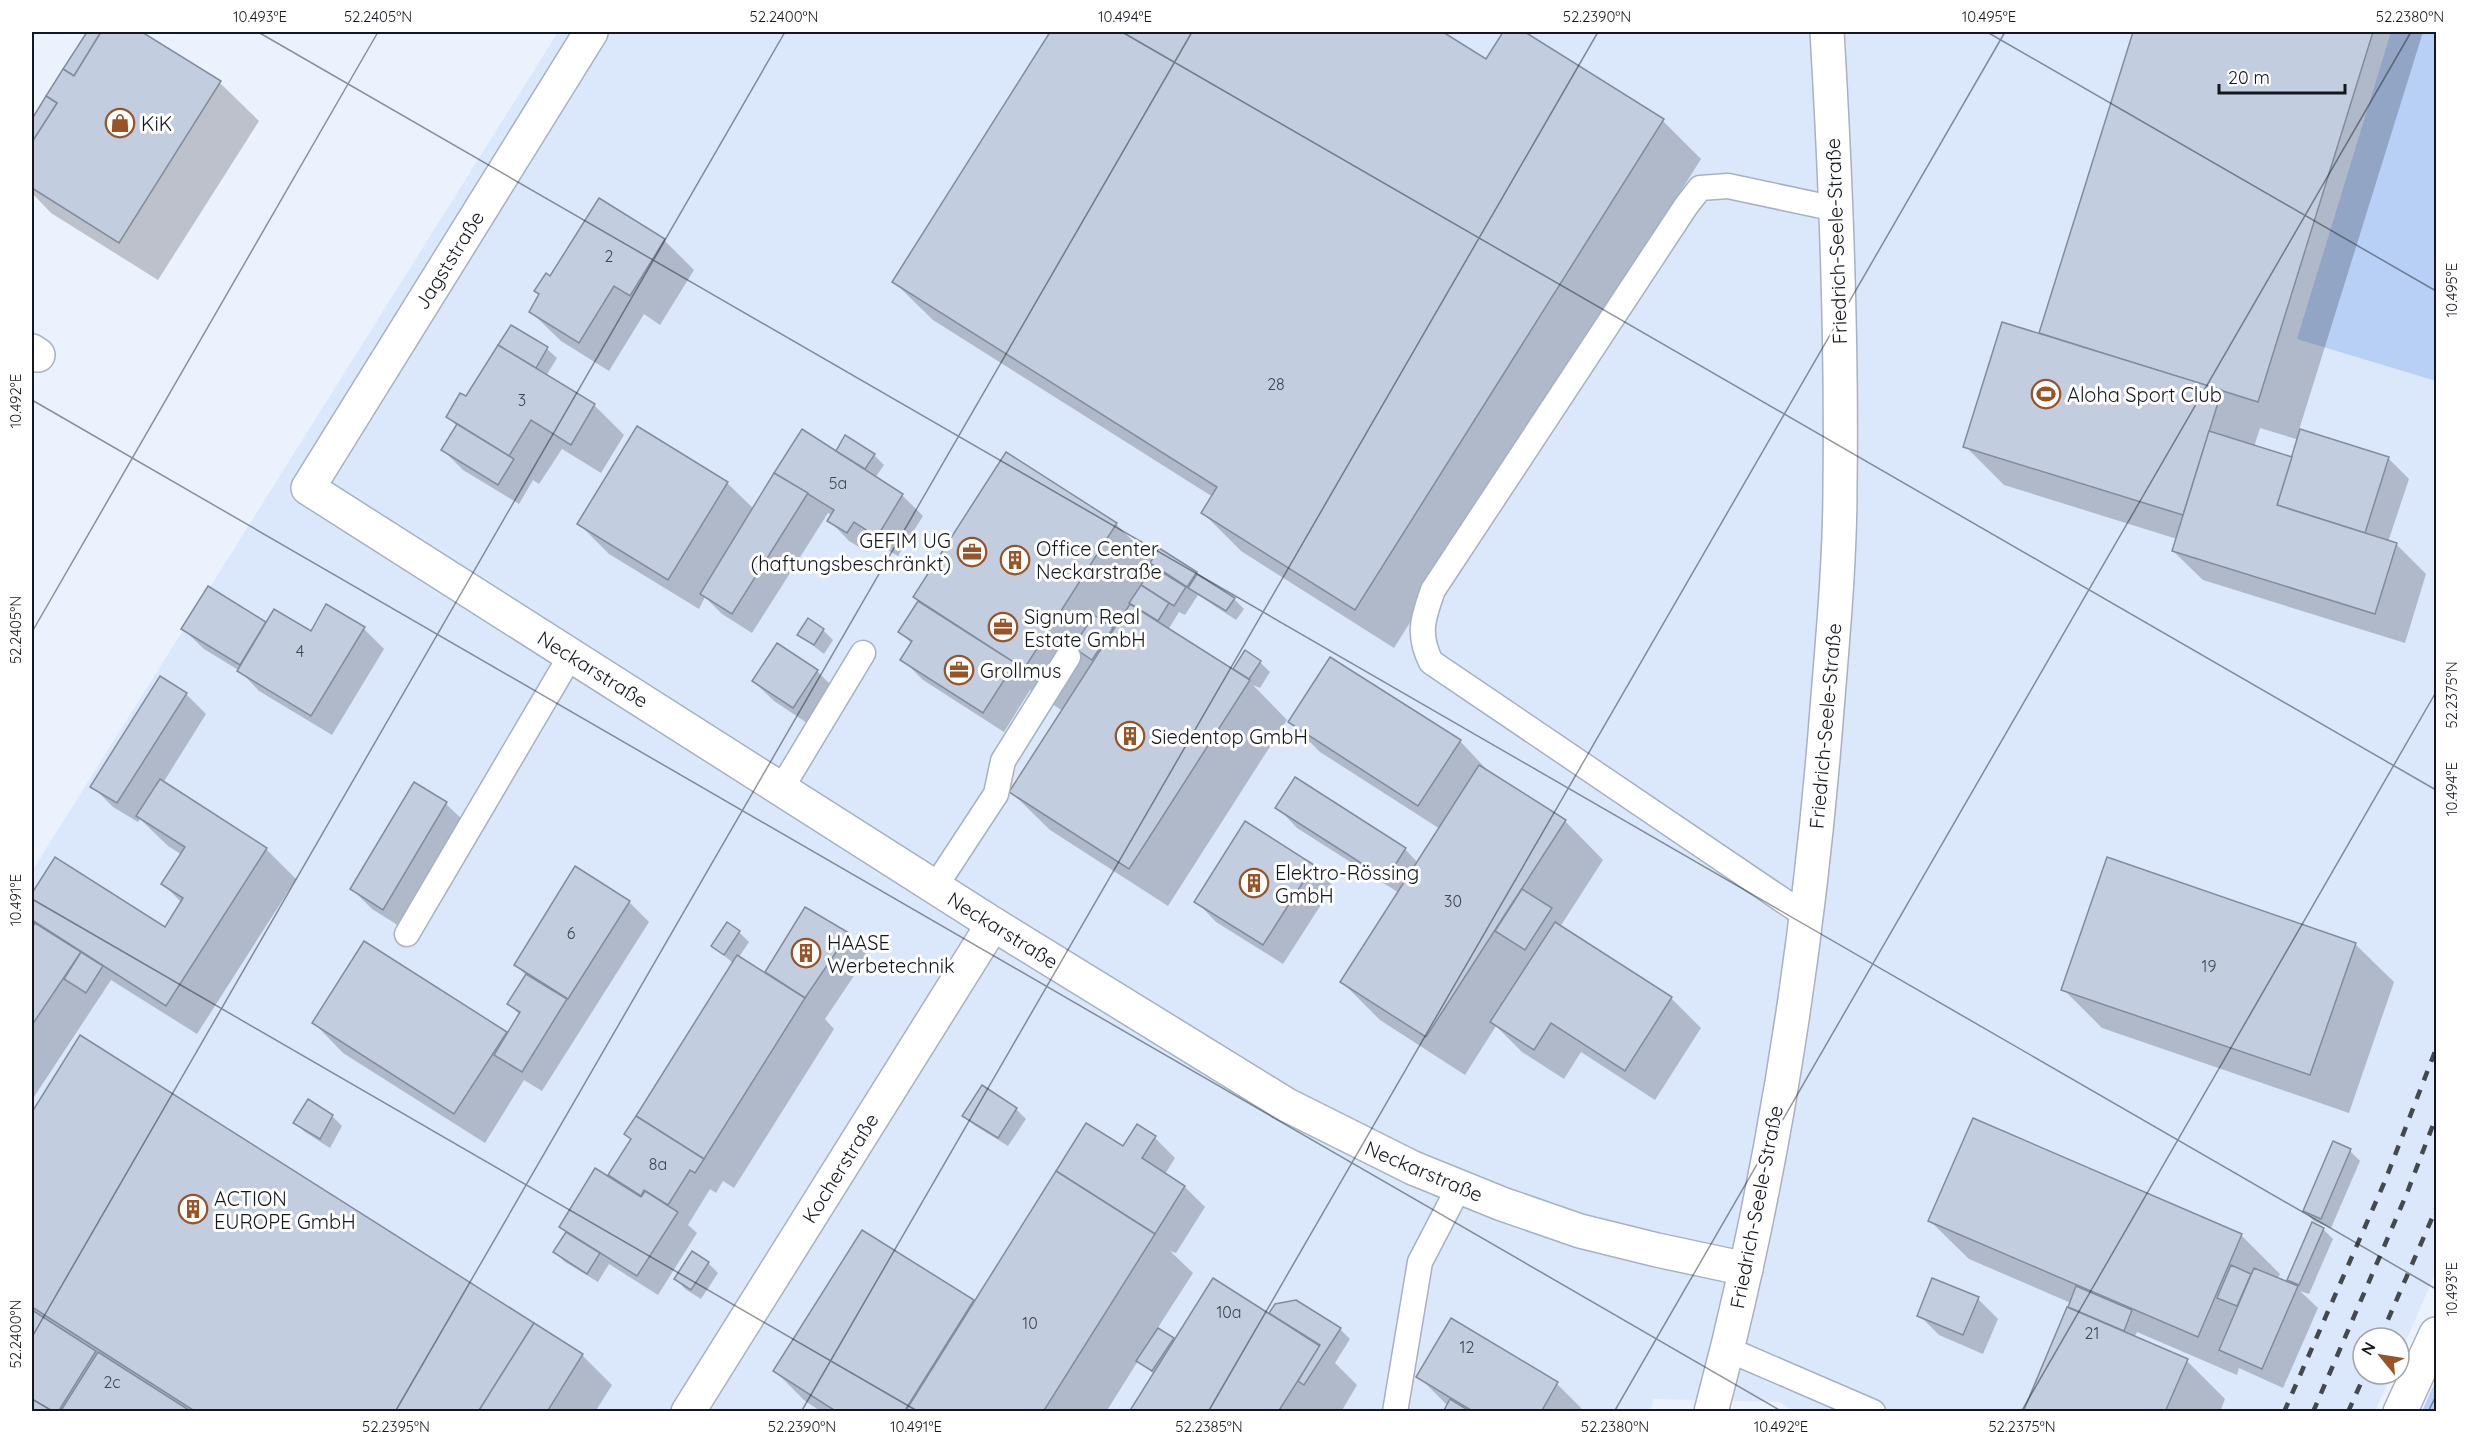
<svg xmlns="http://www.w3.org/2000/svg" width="2468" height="1443" font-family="Quicksand,sans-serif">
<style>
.built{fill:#dbe8fc}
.green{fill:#b8cff6}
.shadow{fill:#0003;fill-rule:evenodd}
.building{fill:#c2cddf;stroke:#828c9d;stroke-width:1.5}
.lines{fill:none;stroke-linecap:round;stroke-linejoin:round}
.lane-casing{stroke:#a6b1c3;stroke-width:27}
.street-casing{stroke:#a6b1c3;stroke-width:36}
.secondary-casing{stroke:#a6b1c3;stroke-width:36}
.lane{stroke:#fff;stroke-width:24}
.street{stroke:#fff;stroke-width:33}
.secondary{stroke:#fff;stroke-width:33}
.rail{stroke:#444950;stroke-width:4.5;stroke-dasharray:10 10;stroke-linecap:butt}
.ticks{fill:none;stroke:#14181e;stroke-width:1.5;stroke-opacity:0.45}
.labels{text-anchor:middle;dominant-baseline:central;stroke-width:6;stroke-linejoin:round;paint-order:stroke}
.number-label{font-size:16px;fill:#40454e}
.poi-label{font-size:20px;fill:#14181e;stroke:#fff;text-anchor:start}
.street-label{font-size:20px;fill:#14181e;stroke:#fff}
.neatline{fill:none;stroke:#14181e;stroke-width:2}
.ticks-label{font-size:15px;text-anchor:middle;fill:#14181e}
</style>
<rect width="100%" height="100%" fill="#ebf2fe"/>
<path class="built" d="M558,32h1878v1240l-37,85v-19h-36v36h29l-17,37 -580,1 -15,-10 -126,-3 -4,13 -1618,-1v-540z"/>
<g class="green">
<path d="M2391,32h45v349l-139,-42z"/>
<path d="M2436,1380v31h-14z"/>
</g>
<g class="shadow">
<path d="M88,32h51l81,51 39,38 -101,159 -107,-67 -19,-20v-71z"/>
<path d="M1052,32h388l47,29 18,-29h17l141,89 38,38 -307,489 -153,-97 -38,-38 10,-16 -280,-177 -39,-38z"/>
<path d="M2135,32h288l-124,398 89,28 21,21 -21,63 8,2 30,30 -21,69 -202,-63 -30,-29 4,-12 -173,-54 -39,-39 75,-111zM2260,428l39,12 -7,20 -38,-13z"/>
<path d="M664,240l30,30 -34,55 -16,-11 -35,57 -48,-30 -30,-29 20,-34z"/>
<path d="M511,327l36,22 10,9 -11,18 48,29 30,30 -23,38 -39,-24 -23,35 -6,-4 -14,24 -56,-34 -20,-20 14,-24 -10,-10 20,-18z"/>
<path d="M838,450l36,5 10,10 -9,13 27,17 21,21 -25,40 -24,-14 -7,10 -18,-11 -20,-21 3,-5 -4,-2 -76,120 -30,-19 -17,-17 -6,12 -90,-55 -30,-30 148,-41 27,26 89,-53z"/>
<path d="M1116,524l37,37 43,12 38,26 10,10 -8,11 -38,-25 -13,20 -6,-3 -11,18 73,45 -6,-6 25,-7 10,10 -10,16 -7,-3 34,35 -119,186 -118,-76 -39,-38 52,-81 -33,-21 -26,42 -81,-52 -21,-21 10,-15 -12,-12 19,-30 -4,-5z"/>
<path d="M208,588l59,36 44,9 53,-4 20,20 -52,86 -73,-44 -19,-20 -36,-22 -21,-20z"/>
<path d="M823,630l10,10 -9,14 -25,-19z"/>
<path d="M817,671l20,20 -24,36 -39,-26 -21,-20z"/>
<path d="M186,694l20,20 -43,69 103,66 30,30 -99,155 -86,-54 -79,120v-170l3,-5 -3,-3v-26l23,-37 110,70 17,-26 -19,-19 19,-29 -14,-9 -28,-27 -2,3 -25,-15 -21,-21z"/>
<path d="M1290,722l170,19 29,31 76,49 38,39 -43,67 111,71 30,30 -46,72 -74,-48 -17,27 -42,-27 -26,-26 -31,49 -85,-55 -38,-38 57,-89 -102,-65 -20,-21 128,42 13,14 22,-34 -120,-77z"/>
<path d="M414,784l32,20 21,20 -63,105 -32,-20 -20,-20z"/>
<path d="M1313,866l20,20 -50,78 -67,-42 -20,-21z"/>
<path d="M629,902l20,20 -107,169 -18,-11 -39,63 -142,-90 -29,-30 192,10 2,2 12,-20 -11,-11 18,-28 -12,-11z"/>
<path d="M806,909l42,26 20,20 -43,64 9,10 -100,159 -11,-7 -7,12 -6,-4 -22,36 9,8 -39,62 -49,-31 -11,18 -33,-20 -10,-10 12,-19 -6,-6 47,-49 125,-215 -20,-17 26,-14 10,10 -10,15 26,17z"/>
<path d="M2355,944l39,38 -45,131 -247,-85 -39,-39z"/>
<path d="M81,1037l501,318 30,30 -17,27h-563v-297z"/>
<path d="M308,1101l24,15 10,10 -12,22 -25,-16 -10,-9z"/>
<path d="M1016,1109l10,10 -18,27 -34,-21 -10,-9z"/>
<path d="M1137,1126l18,12 20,20 -10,16 20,13 20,20 -29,46 -6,-2 23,22 -36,56 18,12 101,-23 -5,-5 69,16 10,10 -15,24 22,22 -16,27h-211l24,-38 -16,-13 -32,51h-284l-17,-11 -30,-30 198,-69 2,2 148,-156z"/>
<path d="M2334,1143l16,8 10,10 -29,67 -17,-7 -10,-10z"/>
<path d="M1930,1221l311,14 39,39 -3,5 19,8 -8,-8 35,-50 10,10 -24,55 -9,-3 18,17 -35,80 -44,-20 -2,7 -100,-43 -3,6 53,23 38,38 -5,13h-196l52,-100 -6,-6 1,-3 -102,-44z"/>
<path d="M708,1263l10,10 -17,26 -16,-10 -9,-10z"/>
<path d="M1978,1299l20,20 -15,35 -44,-19 -20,-20z"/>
<path d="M1452,1320l105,64 28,28h-141l4,-6 -30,-30z"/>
</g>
<g class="building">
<path d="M87,32h14l-27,44 -11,-7z"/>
<path d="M101,32h41l79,49 -102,162 -87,-55v-46l25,-39 -11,-7 17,-27 11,7z"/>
<path d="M1050,32h393l43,27 17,-27h22l139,87 -309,491 -154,-97 16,-26 -325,-205z"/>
<path d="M2133,32h240l-115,370 -219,-69z"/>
<path d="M46,96l11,7 -25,39v-23z"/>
<path d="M599,198l66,41 -35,57 -16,-10 -35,57 -50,-31 10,-18 -5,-3 12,-18 4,3z"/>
<path d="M2002,322l220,68 -39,125 -220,-68z"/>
<path d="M511,325l37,22 -12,21 -38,-23z"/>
<path d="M498,345l97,59 -24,41 -40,-25 -22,36 -63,-39 14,-24 6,3z"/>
<path d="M457,424l57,35 -16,26 -57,-35z"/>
<path d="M637,426l91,56 -60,98 -91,-56z"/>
<path d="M802,429l101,65 -26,43 -23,-15 -7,11 -20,-12 7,-11 -60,-37z"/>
<path d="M2300,429l89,28 -24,76 -88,-28z"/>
<path d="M2209,431l83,26 -15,48 120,38 -22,71 -203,-63z"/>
<path d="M845,435l30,19 -10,15 -29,-18z"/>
<path d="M1006,452l111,71 -93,146 -111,-72z"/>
<path d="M774,473l34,20 -76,121 -32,-20z"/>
<path d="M1159,548l38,24 -10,15 -37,-24z"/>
<path d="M1152,566l34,21 -12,19 -33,-21z"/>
<path d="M1197,574l38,24 -9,13 -38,-23z"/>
<path d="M1141,585l28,18 -11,18 -29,-18z"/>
<path d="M208,586l58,36 -26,43 -59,-36z"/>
<path d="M918,601l97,62 -32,50 -83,-53 12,-19 -14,-9z"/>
<path d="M326,604l39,23 -54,89 -74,-45 37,-62 37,22z"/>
<path d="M1130,604l120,76 -121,189 -120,-77z"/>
<path d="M1094,615l19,13 -21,32 -19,-13z"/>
<path d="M808,618l16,11 -10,16 -17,-10z"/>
<path d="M777,643l41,27 -25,38 -41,-27z"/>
<path d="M1245,650l16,11 -12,18 -16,-10z"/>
<path d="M1330,657l131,83 -43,66 -130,-84z"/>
<path d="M160,676l27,17 -70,110 -27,-16z"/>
<path d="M1479,765l87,55 -140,217 -86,-55z"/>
<path d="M1295,777l111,71 -20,31 -111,-71z"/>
<path d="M160,779l107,69 -101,158 -134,-86v-27l23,-36 110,70 18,-29 -22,-14 24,-37 -49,-31z"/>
<path d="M414,782l33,20 -64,108 -33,-21z"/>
<path d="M1245,821l69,44 -51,80 -69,-43z"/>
<path d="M2107,857l249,86 -46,132 -249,-85z"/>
<path d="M575,866l55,35 -62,98 -54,-34z"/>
<path d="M1522,889l30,19 -27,42 -30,-19z"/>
<path d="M805,907l44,26 -44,65 -40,-26z"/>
<path d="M727,922l13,9 -16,24 -13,-9z"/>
<path d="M1555,922l117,75 -47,74 -74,-48 -17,27 -44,-28z"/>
<path d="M35,923l46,29 -49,73v-98z"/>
<path d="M364,941l143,91 -53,82 -142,-91z"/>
<path d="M81,952l22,14 -17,27 -22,-14z"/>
<path d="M737,955l68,43 -101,161 -68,-43z"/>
<path d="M526,974l41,25 -45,73 -28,-17 26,-43 -13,-8z"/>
<path d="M80,1035l454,288 -56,89h-282l-164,-105v-195z"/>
<path d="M982,1085l35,23 -19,30 -36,-22z"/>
<path d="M308,1099l25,16 -13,24 -27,-16z"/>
<path d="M636,1116l68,43 -9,14 -5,-3 -22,35 -24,-15 -3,6 -33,-21 23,-36 -7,-5z"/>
<path d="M1973,1118l269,116 -44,103 -270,-116z"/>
<path d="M1086,1123l37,23 14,-22 19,12 -14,22 43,28 -30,48 -99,-63z"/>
<path d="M2333,1141l18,8 -30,70 -18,-8z"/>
<path d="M595,1168l46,29 4,-6 33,21 -41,64 -78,-49z"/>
<path d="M1056,1171l99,63 -112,178h-138z"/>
<path d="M2312,1222l12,6 -25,57 -12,-5z"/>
<path d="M862,1230l112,70 -70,112h-67l-64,-41z"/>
<path d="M566,1232l34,21 -13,21 -34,-22z"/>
<path d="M692,1251l17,11 -18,28 -17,-11z"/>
<path d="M2231,1265l20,9 -14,32 -20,-8z"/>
<path d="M2254,1268l44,18 -36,83 -43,-19z"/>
<path d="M1213,1278l107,68 -42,66h-149z"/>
<path d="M1932,1278l47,19 -16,38 -46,-19z"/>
<path d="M2076,1286l56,24 -8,21 -56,-24z"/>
<path d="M1296,1300l45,28 -37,57 -6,-4 22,-36 -51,-32 6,-9z"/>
<path d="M2067,1307l121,52 -23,53h-142z"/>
<path d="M32,1310l64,41 -38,61h-26z"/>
<path d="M1451,1318l107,64 -17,30h-67l-58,-35z"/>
<path d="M534,1323l49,31 -36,58h-69z"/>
<path d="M1158,1328l16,10 -22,33 -16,-10z"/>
<path d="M98,1352l94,60h-132z"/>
<path d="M1450,1399l21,13h-28z"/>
</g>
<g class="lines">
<g class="lane-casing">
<g id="lane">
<path d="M781,789l82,-136"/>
<path d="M935,887l61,-93 7,-33 65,-104"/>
<path d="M1806,916l-375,-254c-14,-28 -8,-44 2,-72l253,-384 14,-18 28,-2 108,23"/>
<path d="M407,934l164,-279"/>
<path d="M1727,1349l146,63"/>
<path d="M1395,1412l25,-150 39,-75"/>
</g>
</g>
<g class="street-casing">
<g id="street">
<path d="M591,32l-283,456 685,436 294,181 126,63 89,36 78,27 77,19 89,19"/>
<path d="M32,351l6,4"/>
<path d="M688,1412l305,-488"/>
<path d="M2400,1412l36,-78"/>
</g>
</g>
<g class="secondary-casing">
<path id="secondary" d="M1711,1412c61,-229 98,-468 116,-703 6,-74 13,-149 13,-223 2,-152 -4,-303 -13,-454"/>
</g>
<use href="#lane" class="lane"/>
<use href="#street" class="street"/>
<use href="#secondary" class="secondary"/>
<g class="rail">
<path d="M2380,1338l56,-129"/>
<path d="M2284,1412l101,-231 51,-132"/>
<path d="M2313,1412l94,-219 29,-76"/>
<path d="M2348,1412l17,-38"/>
</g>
</g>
<path class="ticks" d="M258,32l2178,1257M1122,32l1314,758M1987,32l449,259M32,400l1751,1012M32,632l346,-600M32,899l887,513M32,1337l753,-1305M32,1399l22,13M395,1412l797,-1380M801,1412l797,-1380M1208,1412l797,-1380M1614,1412l797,-1380M2021,1412l415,-720M2428,1412l8,-16"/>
<defs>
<g id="shop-ring" transform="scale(1.5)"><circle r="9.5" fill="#fff" stroke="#985327" stroke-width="1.5"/><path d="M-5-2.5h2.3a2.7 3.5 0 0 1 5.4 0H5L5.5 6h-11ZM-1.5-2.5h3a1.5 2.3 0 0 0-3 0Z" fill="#985327"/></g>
<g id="stadium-ring" transform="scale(1.5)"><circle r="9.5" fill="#fff" stroke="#985327" stroke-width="1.5"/><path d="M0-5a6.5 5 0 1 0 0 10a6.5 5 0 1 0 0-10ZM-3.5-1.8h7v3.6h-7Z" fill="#985327"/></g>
<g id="office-ring" transform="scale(1.5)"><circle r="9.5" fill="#fff" stroke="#985327" stroke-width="1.5"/><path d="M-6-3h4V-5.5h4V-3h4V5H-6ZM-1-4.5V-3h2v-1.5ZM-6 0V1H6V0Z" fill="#985327"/></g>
<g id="building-ring" transform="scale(1.5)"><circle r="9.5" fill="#fff" stroke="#985327" stroke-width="1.5"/><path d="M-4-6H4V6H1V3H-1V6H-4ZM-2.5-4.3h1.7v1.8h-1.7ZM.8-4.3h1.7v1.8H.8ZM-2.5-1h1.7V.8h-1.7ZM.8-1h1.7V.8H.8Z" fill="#985327"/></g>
</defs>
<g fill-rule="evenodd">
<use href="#shop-ring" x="120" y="123"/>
<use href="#stadium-ring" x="2046" y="394"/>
<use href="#office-ring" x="972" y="552"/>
<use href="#building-ring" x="1015" y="560"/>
<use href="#office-ring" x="1003" y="627"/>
<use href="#office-ring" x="959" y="670"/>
<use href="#building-ring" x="1130" y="736"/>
<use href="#building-ring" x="1254" y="883"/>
<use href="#building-ring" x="806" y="953"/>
<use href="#building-ring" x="193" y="1209"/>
</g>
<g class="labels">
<g class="number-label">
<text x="609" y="256">2</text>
<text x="1276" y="384">28</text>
<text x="522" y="400">3</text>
<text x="838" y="483">5a</text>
<text x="300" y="651">4</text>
<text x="1453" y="901">30</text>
<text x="571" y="933">6</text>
<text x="2209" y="966">19</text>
<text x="658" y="1164">8a</text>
<text x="1229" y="1312">10a</text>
<text x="1030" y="1323">10</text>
<text x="2092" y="1333">21</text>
<text x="1467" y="1347">12</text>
<text x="112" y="1382">2c</text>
</g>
<g class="poi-label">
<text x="141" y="123">KiK</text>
<text x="2067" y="394">Aloha Sport Club</text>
<text x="951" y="540" text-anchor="end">GEFIM UG<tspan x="951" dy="23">(haftungsbeschränkt)</tspan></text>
<text x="1036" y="548">Office Center<tspan x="1036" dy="23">Neckarstraße</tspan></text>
<text x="1024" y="616">Signum Real<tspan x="1024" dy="23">Estate GmbH</tspan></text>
<text x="980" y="670">Grollmus</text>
<text x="1151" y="736">Siedentop GmbH</text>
<text x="1275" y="872">Elektro-Rössing<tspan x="1275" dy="23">GmbH</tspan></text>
<text x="827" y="942">HAASE<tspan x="827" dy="23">Werbetechnik</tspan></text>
<text x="214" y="1198">ACTION<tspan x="214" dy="23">EUROPE GmbH</tspan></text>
</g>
<g class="street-label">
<text transform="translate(1836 241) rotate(-92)">Friedrich-Seele-Straße</text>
<text transform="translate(449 260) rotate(-58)">Jagststraße</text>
<text transform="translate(593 669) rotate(32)">Neckarstraße</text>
<text transform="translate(1825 726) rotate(-85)">Friedrich-Seele-Straße</text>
<text transform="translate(1003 930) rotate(32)">Neckarstraße</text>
<text transform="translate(840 1168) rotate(-58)">Kocherstraße</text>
<text transform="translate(1424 1171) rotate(23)">Neckarstraße</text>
<text transform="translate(1756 1207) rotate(-79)">Friedrich-Seele-Straße</text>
</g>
</g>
<rect width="2468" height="1443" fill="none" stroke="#ffffff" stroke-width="66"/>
<g transform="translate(2381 1356) rotate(300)"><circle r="28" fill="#ffffff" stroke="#a1a3a5" stroke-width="1.5"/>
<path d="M0-4.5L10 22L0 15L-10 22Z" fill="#985327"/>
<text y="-9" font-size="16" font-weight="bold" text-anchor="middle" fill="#14181e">N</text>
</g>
<path d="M2219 84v9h126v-9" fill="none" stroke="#14181e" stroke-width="3"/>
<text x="2228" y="84" font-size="18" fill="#14181e" stroke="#ffffff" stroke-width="4.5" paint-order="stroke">20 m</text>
<rect x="33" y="33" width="2402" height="1377" class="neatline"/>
<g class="ticks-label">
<text x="260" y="22">10.493°E</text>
<text x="378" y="22">52.2405°N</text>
<text x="784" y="22">52.2400°N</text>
<text x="1125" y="22">10.494°E</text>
<text x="1597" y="22">52.2390°N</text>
<text x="1989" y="22">10.495°E</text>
<text x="2410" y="22">52.2380°N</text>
<text transform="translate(2452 290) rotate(-90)" y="5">10.495°E</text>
<text transform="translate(16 401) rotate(-90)" y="5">10.492°E</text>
<text transform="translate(16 630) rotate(-90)" y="5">52.2405°N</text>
<text transform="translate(2452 695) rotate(-90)" y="5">52.2375°N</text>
<text transform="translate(2452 789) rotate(-90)" y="5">10.494°E</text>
<text transform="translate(16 900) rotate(-90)" y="5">10.491°E</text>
<text transform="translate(2452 1289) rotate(-90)" y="5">10.493°E</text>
<text transform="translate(16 1334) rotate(-90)" y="5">52.2400°N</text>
<text x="396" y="1432">52.2395°N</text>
<text x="802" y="1432">52.2390°N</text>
<text x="916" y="1432">10.491°E</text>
<text x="1209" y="1432">52.2385°N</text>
<text x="1615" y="1432">52.2380°N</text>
<text x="1781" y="1432">10.492°E</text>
<text x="2022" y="1432">52.2375°N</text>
</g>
</svg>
